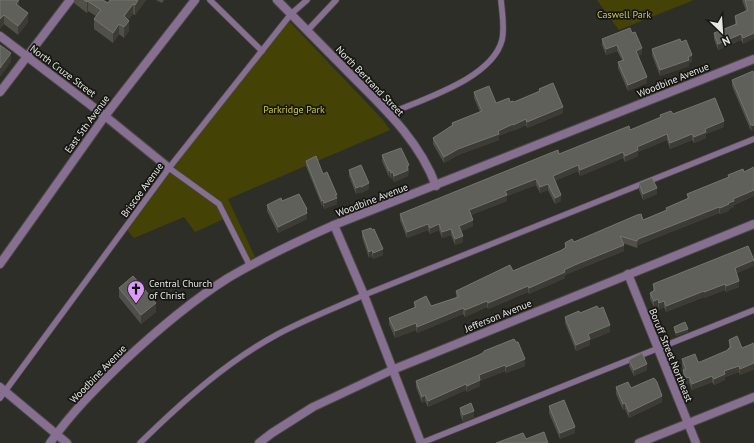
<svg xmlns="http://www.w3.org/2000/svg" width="754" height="443" font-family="'PT Sans',sans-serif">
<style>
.green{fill:#444204}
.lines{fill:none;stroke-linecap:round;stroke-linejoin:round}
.service-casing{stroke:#4b4b46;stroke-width:7}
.minor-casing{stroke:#4b4b46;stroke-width:10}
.service{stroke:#866f91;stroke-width:5.5}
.minor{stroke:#866f91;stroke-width:8}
.wall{fill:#505049}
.shaded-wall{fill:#3c3c35}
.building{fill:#60605a;stroke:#75756f}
.labels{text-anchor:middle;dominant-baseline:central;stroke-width:3.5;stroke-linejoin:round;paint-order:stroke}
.park-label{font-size:10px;fill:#cdc737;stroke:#161613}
.street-label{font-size:10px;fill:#e5e5e1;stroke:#161613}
.poi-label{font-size:10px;fill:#e5e5e1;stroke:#161613;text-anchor:start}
</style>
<rect width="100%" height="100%" fill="#2e2e28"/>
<g class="green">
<path d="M597,0h97l-75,30z"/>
<path d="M289,21l94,99 7,10 -162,69 27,58 -10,5 -21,-43 -29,13 -11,-15 -50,21 -7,-8 29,-41z"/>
</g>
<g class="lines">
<g class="service-casing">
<g id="service">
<path d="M210,0l52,51"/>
<path d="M307,31l29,-31"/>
<path d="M389,114c33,-15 103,-35 113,-74 3,-13 0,-27 -1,-40"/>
<path d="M169,168l50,36 31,62"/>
<path d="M0,398l169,-230 122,-154 16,-14"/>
<path d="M140,443c42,-41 86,-81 138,-109 28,-15 57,-26 86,-39l390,-156"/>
<path d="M421,443l333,-133"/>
</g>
</g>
<g class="minor-casing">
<g id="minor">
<path d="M277,0c26,26 51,52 77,78 32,32 66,64 82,108"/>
<path d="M0,36l105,80 64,52"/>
<path d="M0,92l70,-92"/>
<path d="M334,225l30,70 57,148"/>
<path d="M0,264l105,-148 90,-116"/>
<path d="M628,274l68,169"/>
<path d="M0,387l67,56"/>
<path d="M50,443c21,-30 47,-56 73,-81 33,-31 67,-60 105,-84 34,-20 70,-37 106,-53l420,-166"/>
<path d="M259,443l13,-10 41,-26 79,-37 362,-146"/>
<path d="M639,443l115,-46"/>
</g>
</g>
<use href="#service" class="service"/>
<use href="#minor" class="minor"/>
</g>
<g class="wall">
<path d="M0,0l19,7 9,15 -10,13 -14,-11 -4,4z"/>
<path d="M74,0h29l5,3 38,-3 -11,15 -2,-1 -5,6 1,11 -5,7 -5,-4 -6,9 -19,-14v-10l2,-3 -8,-5 -1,2 -13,-10z"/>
<path d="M156,0h8l-2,3z"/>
<path d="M742,0h12l-11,44 -2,-4 -23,10 -4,-11v-6l21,-9v-8l11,-5z"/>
<path d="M602,39l40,15 -4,2 9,27 -19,8 -10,-23v-6l4,-2 -5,-9 -11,4 -4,-10z"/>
<path d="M681,42l11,19 -3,2v3l-29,10 -8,-21v-6z"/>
<path d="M754,73l-1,59v-1h-2l-19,-45v-6z"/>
<path d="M539,89l24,24 -36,15 -1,-3 -13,6v-1l-14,6v4l-41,15 -14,8 -11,-19v-6l19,-13v-2l28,-11 -6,-14v-6l22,11 18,-1 25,-10z"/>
<path d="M673,114l51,13 -18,7v4l-12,5 -2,-3 -22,9 -3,-9 -29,12v4l-13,6 -2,-4 -43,18 -2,-5 -23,10 6,20 -6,3 -7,-14 -8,3 -4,-8 -29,11v5l-36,14 2,11 -12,5 2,11 -8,3 -4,-10 -9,3 -3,-8 -9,4 -2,-4 -21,8 -7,-18v-6l159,-60 71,-24 30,-12v-3z"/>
<path d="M382,155l27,10 -1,11 -14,6 -1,-4 -2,1 -1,-3 -1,1 -7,-16z"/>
<path d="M306,161l17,13 14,21v9l-13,5 -1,-3h-1l-16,-40z"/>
<path d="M754,167v29l-20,9v2l-5,2v2l-9,3 -1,-1 -81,32 -1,3 -14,-5 1,8 -47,19 -12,5v3l-36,16 -1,-2 -40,17 -1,-2 -22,10 -2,-3 -46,19 -1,-3 -21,8 -6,-14v-6l25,-10v-6l17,4 25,-9v-6l57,-20 49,-21 3,-2v-5l9,-1 69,-22 23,-10v-2l21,-9v-5l41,-16v-3l16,-3z"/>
<path d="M349,170l20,19 -8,4v-1l-5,2 -7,-18z"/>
<path d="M639,183l18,11 -14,6 -4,-10z"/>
<path d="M282,201l25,8v10l-29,14 -11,-22v-6z"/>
<path d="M362,231l21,24 -10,4 -1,-3 -3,2 -7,-21z"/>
<path d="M754,266l-18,7 3,14 -13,5 -1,-2 -21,8v-1l-38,15 -2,-5 -5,3 -1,-4 -4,1 -4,-8v-6l3,-2v-7z"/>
<path d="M119,288l37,24 -15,12 -22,-27z"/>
<path d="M580,313l30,19 -20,8v5l-14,6 -11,-28v-6z"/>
<path d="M674,327l14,5 -12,4 -2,-6z"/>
<path d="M729,340l13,8 -2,27 -1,-3 -14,5v3l-11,5 -2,-3 -20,8 -3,-7 -3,1 -3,-8v-6l-1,-5v-6l16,3h2l28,-12v-1l1,-1z"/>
<path d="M484,351l41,15 -19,7 -1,-2 -25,10v5l-13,6 -1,-2 -38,17 -3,-6 -3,2 -6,-16v-6l63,-26 5,-2z"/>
<path d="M629,360l18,10 -13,6 -5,-10z"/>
<path d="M616,387l15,1 31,14 -33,16 -4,-9 -2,1 -7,-16z"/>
<path d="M549,406l26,27 -15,6 -11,-26z"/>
<path d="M460,408l14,9 -11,5 -3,-8z"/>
</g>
<g class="shaded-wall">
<path d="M19,0v9l-3,-5z"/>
<path d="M138,0h8l-11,15v-10z"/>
<path d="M88,1v10l-1,2v-11z"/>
<path d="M133,4v10l-9,12v-10z"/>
<path d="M28,13v9l-10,13v-9z"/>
<path d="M4,15v9l-4,4v-9z"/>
<path d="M129,21v10l-5,7v-11z"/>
<path d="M119,24v10l-6,9v-10z"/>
<path d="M754,33v6l-11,5v-6z"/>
<path d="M741,34v6l-23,10v-6z"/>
<path d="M617,45v6l-11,4v-6z"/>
<path d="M642,48v6l-6,3v-6z"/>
<path d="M11,53v9l-11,15v-9z"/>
<path d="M692,55v6l-3,2v3l-29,10v-6z"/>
<path d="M647,77v6l-19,8v-6z"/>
<path d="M563,107v6l-36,15v-6z"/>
<path d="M526,119v6l-13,6v-6z"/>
<path d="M724,121v6l-18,7v4l-12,5v-6l11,-8z"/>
<path d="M513,124v6l-14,6v4l-41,15 -14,8v-6l14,-8z"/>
<rect x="751" y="125" width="2" height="6"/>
<path d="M667,134v6l-29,12v4l-13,6v-6l12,-9z"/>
<path d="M692,134v6l-22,9v-6z"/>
<path d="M623,152v6l-43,18v-6z"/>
<path d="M409,165l-1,11 -14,6v-6z"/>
<path d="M578,165v6l-25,11v-6z"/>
<path d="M390,170v6l-1,1v-6z"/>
<path d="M393,172v6l-2,1v-6z"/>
<path d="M536,179v6l-29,11v5l-38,15v-6l36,-19z"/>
<path d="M369,183v6l-8,4v-6z"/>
<path d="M548,184v6l-8,3v-6z"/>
<path d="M361,186v6l-5,2v-6z"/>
<path d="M657,188v6l-14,6v-6z"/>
<path d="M754,190v6l-20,9v2l-5,2v2l-9,3v-6l13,-9z"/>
<path d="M335,195h2v9l-13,5v-6z"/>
<path d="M561,195v6l-6,3v-6z"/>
<path d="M323,200v6h-1v-5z"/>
<path d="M719,207v6l-81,32 -1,3v-7l1,-2z"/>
<path d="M307,209v10l-29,14v-6z"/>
<path d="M473,220v6l-14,6v-6z"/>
<path d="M428,224v6l-21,8v-6z"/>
<path d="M439,224v6l-9,4v-6z"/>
<path d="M451,229v6l-9,3v-6z"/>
<path d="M463,236v6l-8,3v-6z"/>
<path d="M624,245v6l-47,19 -12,5v3l-36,16v-6l48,-24z"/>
<path d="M383,249v6l-10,4v-6z"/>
<path d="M372,250v6l-3,2v-6z"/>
<path d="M754,260v6l-19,8v-6z"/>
<path d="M739,281v6l-13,5v-6z"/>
<path d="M725,284v6l-21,8v-6z"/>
<path d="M528,286v6l-40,17v-6z"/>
<path d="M704,291v6l-38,15v-6z"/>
<path d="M658,299v7l-4,1v-6z"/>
<path d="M487,301v6l-22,10v-7z"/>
<path d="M664,301v6l-5,3v-7z"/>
<path d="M156,303v9l-15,12v-9z"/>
<path d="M463,308v6l-46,19v-6z"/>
<path d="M416,323v7l-21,8v-7z"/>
<path d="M610,325v7l-20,8v5l-14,6v-6l12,-11z"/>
<path d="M688,329v3l-12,4v-3z"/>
<path d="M525,359v7l-19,7v-6z"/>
<path d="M754,363v7l-14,5v-6z"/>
<path d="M647,364v6l-13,6v-6z"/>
<path d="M505,365v6l-25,10v5l-13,6v-6l12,-11z"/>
<path d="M739,366v6l-14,5v3l-11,5v-6l10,-8z"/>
<path d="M712,376v6l-20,8v-6z"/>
<path d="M689,377v6l-3,1v-6z"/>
<path d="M466,384v6l-38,17v-6z"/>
<path d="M425,395v6l-3,2v-6z"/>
<path d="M662,396v6l-33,16v-6z"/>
<path d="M625,403v6l-2,1v-6z"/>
<path d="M474,411v6l-11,5v-7z"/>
<path d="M575,427v6l-15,6v-6z"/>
</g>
<g class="building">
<path d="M0,0h19l-3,4 12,9 -10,13 -14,-11 -4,4z"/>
<path d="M84,0h19l5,3 2,-3h28l-3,5 -2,-1 -9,12 5,5 -5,6 -5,-3 -6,9 -19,-14 7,-9 -13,-9 -1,1z"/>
<path d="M745,0h9v33l-11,5 -2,-4 -23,10 -4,-11 23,-9 -2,-8 13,-6z"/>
<path d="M630,28l2,5 3,-1 7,16 -6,3 11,26 -19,8 -10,-23 6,-2 -7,-15 -11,4 -4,-10z"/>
<path d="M680,39l1,3 5,-2 6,15 -4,2 1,3 -29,10 -8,-21z"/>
<path d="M0,45l11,8 -11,15z"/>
<path d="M753,71l1,2v52l-1,1v-1h-2l-19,-45z"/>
<path d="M553,83l10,24 -36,15 -1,-3 -13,6v-1l-15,7 1,3 -41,15 -14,8 -11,-19 20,-13 -1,-2 30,-12 -8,-19 15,-6 7,17 13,-5 1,4 3,-1 1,1 26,-11 -1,-2z"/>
<path d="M715,98l9,23 -19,8 1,3 -12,5 -2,-3 -22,9 -3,-9 -30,13 1,3 -13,6 -2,-4 -43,18 -2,-5 -25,11 8,19 -6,3 -7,-14 -8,3 -4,-8 -31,12 2,4 -38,15 4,10 -14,6 4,10 -8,3 -4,-10 -9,3 -3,-8 -9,4 -2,-4 -21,8 -7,-18 158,-64 1,4 70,-28 1,4 31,-13 -1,-2 11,-4 2,3z"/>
<path d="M401,148l8,17 -2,1 1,4 -14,6 -1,-4 -2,1 -1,-3 -1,1 -7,-16z"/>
<path d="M316,156l7,18 4,-2 10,23h-2l2,3 -13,5 -1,-3 -1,1 -16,-40z"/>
<path d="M361,165l8,18 -8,4v-1l-5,2 -7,-18z"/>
<path d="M754,167v23l-21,9 1,2 -6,2 1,1 -9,4 -1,-1 -81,32 -1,2 -17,-5 4,9 -47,19 -13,6 1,2 -36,16 -1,-2 -40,17 -1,-2 -22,9 -2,-2 -46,19 -1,-4 -21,8 -6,-13 27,-11 -2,-5 12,-6 5,10 28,-9 -3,-6 54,-26 3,6 49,-21 4,-3 -1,-4 7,-4 2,3 63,-27 4,-1 2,6 24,-10 -1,-2 23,-10 -2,-4 42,-17 -1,-2 15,-6 1,3z"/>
<path d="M652,178l5,10 -14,6 -4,-11z"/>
<path d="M299,194l8,15 -1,1 1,3 -29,14 -11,-22 14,-7 1,3z"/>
<path d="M371,228l1,2 2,-1 9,20 -10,4 -1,-3 -3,2 -7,-21z"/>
<path d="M748,246l6,14 -19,8 4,13 -13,5 -1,-2 -21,8v-1l-38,15 -2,-5 -5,2 -1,-4 -4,2 -4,-8 5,-3 -2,-6z"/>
<path d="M133,276l23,27 -15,12 -22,-27z"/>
<path d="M597,306l2,3 4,-2 7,18 -22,9 2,5 -14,6 -11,-28 14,-6 1,2z"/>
<path d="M685,322l3,7 -12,4 -2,-6z"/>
<path d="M737,336l5,12 12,-5v20l-14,6 -1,-3 -15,5 1,3 -11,5 -2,-3 -20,8 -3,-7 -3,1 -3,-8 3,-1 -4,-10 13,-5 3,8h2l28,-12v-1l3,-2 -2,-7z"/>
<path d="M514,339l2,3h2l7,17 -19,8 -1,-2 -26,10 1,5 -13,6 -1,-2 -38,17 -3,-6 -3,2 -6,-16 63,-26 5,-3v-1z"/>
<path d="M642,353l5,11 -13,6 -5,-10z"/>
<path d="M654,378l3,4 5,14 -33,16 -4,-9 -2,1 -7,-17 12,-5 3,6z"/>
<path d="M564,400l11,27 -15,6 -11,-27z"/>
<path d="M471,403l3,8 -11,4 -3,-7z"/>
<path d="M544,432l4,11h-52l27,-10 3,6z"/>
</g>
<defs>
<g id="church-pin" transform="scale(0.9)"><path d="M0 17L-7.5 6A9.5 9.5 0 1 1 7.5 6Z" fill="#da9af6" stroke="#161613"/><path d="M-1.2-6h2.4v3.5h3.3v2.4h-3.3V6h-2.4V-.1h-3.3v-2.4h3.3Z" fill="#111"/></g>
</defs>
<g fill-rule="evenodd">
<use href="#church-pin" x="136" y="289"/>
</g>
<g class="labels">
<g class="park-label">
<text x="624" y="14">Caswell Park</text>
<text x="294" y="109">Parkridge Park</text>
</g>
<g class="street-label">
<text transform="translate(63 71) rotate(37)">North Cruze Street</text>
<text transform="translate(673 80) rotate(-22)">Woodbine Avenue</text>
<text transform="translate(370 81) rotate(46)">North Bertrand Street</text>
<text transform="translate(87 124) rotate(-54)">East 5th Avenue</text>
<text transform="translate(142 190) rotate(-54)">Briscoe Avenue</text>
<text transform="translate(372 200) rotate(-21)">Woodbine Avenue</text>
<text transform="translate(498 316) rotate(-22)">Jefferson Avenue</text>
<text transform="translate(671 355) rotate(68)">Boruff Street Northeast</text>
<text transform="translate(98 374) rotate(-46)">Woodbine Avenue</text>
</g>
<g class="poi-label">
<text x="149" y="283">Central Church<tspan x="149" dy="12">of Christ</tspan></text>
</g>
</g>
<g transform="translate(722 32) rotate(155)" stroke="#161613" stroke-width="3" paint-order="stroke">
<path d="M0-3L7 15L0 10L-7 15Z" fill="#e5e5e1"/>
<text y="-6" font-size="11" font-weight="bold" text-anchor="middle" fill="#e5e5e1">N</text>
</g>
</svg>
